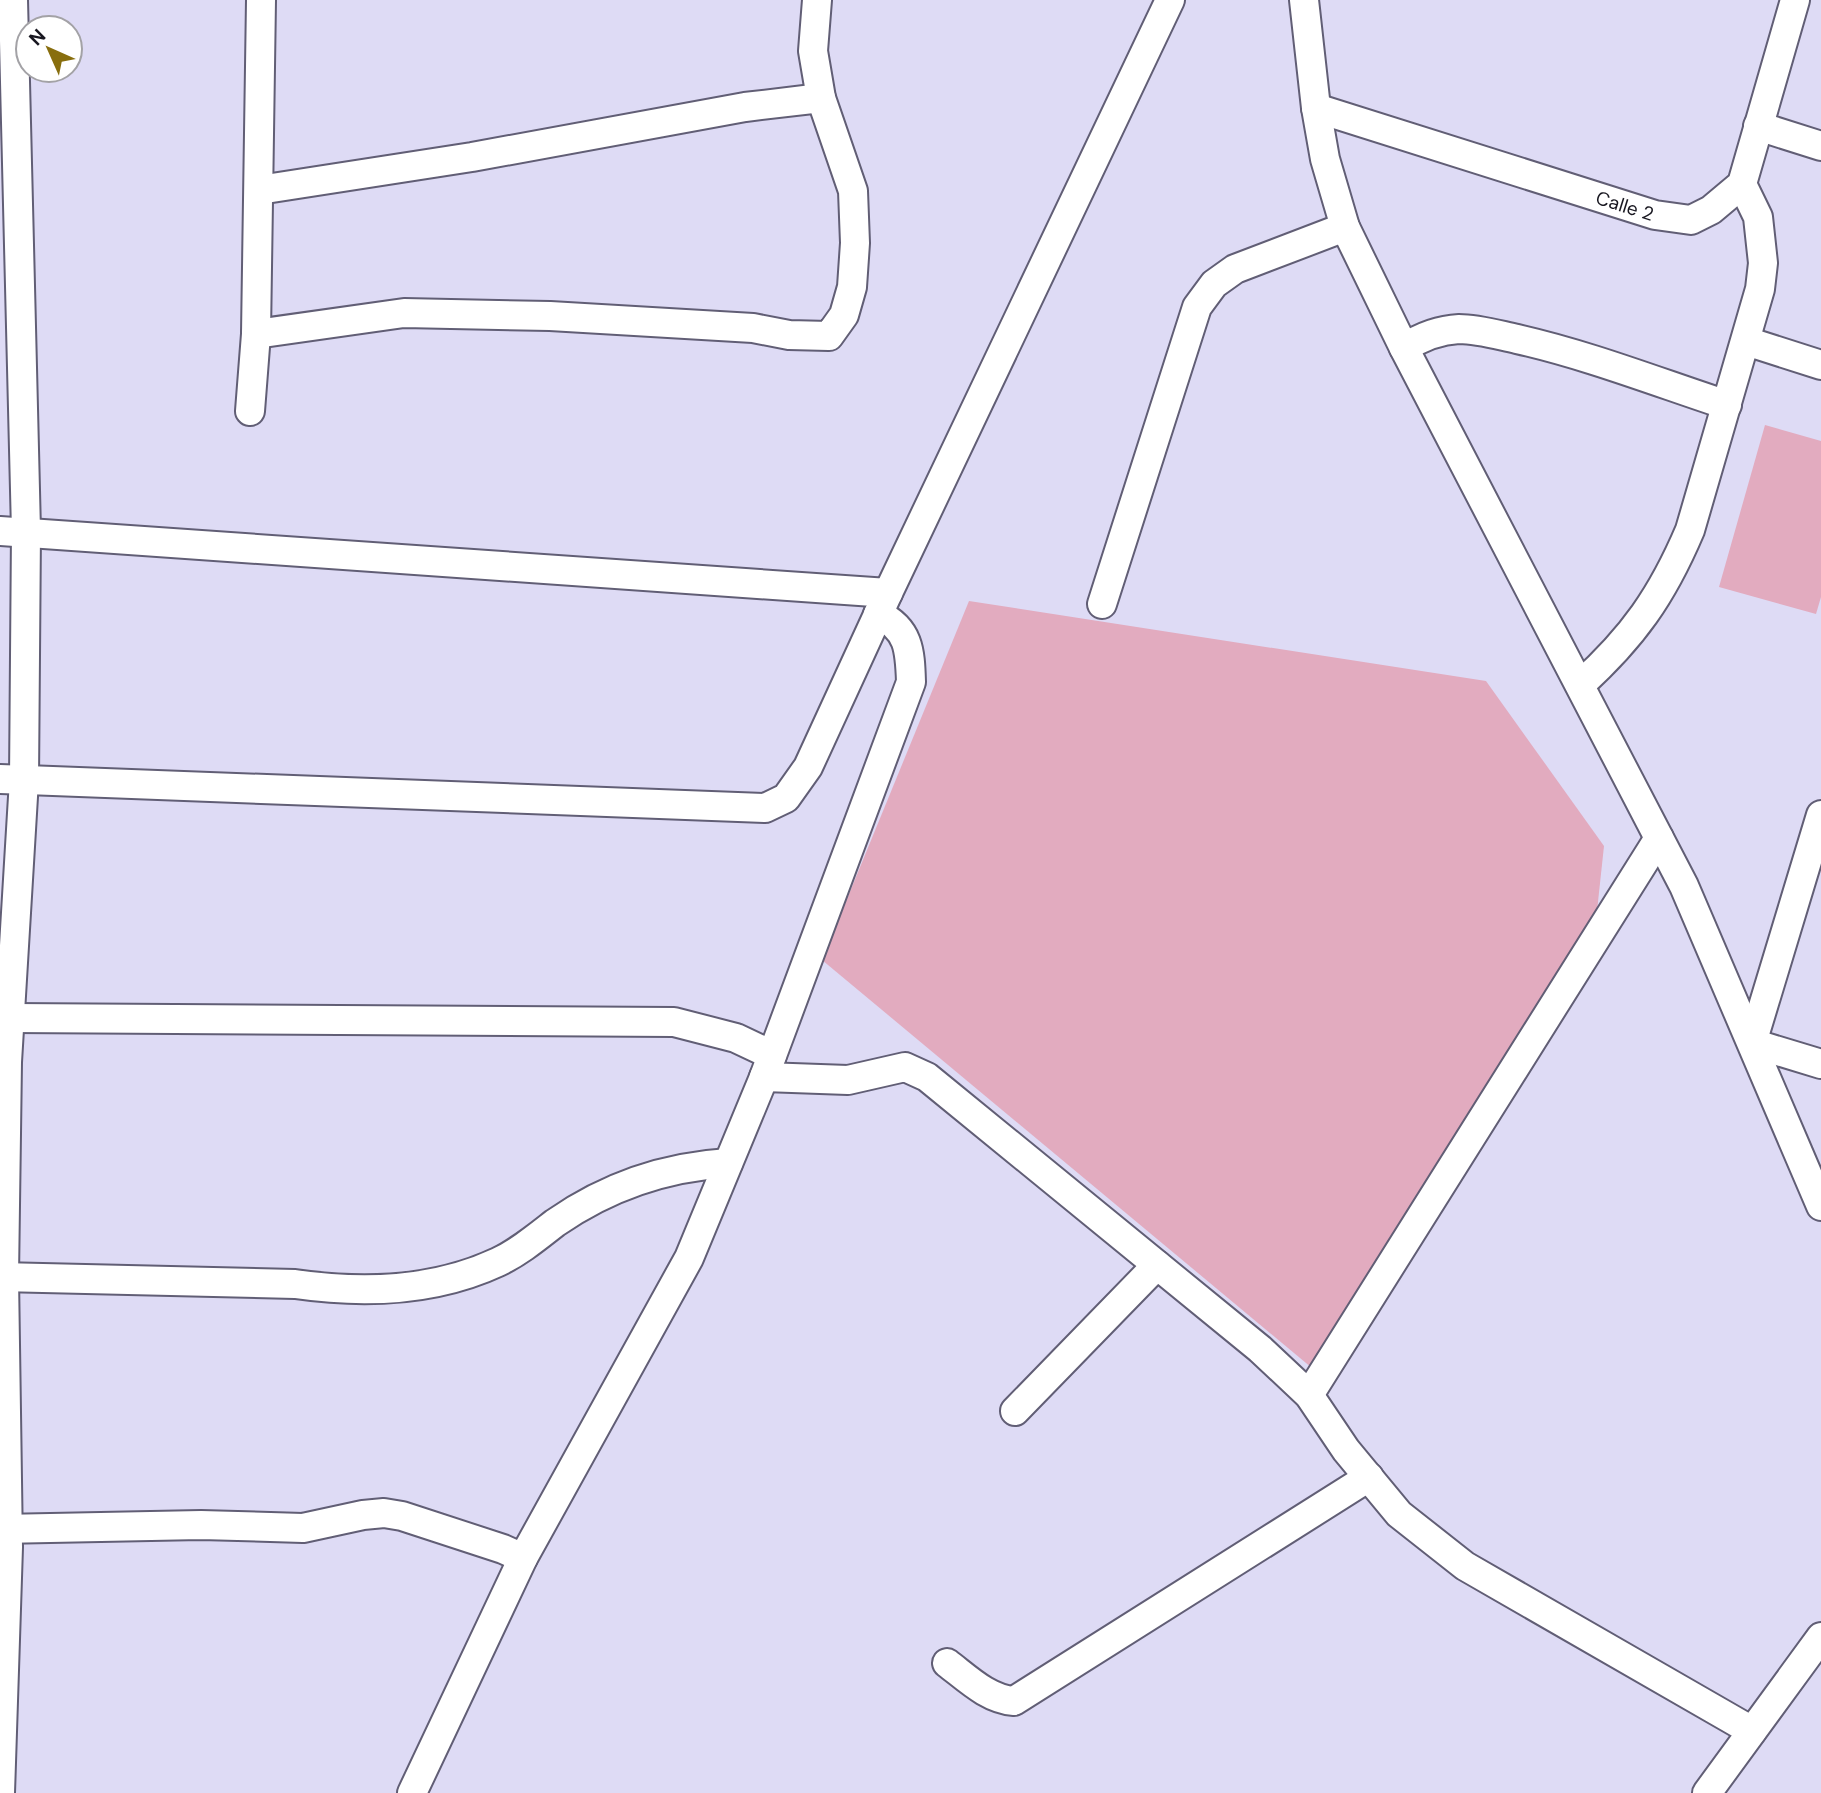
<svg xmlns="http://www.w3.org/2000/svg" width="1821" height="1793" font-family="'DM Sans',sans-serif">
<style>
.pitch{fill:#e2abbf}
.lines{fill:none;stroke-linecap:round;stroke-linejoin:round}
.street-casing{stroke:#615e75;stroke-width:32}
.street{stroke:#fff;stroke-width:28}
.labels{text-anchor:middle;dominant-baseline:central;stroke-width:5;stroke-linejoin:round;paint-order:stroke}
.street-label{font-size:19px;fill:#181720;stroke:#fff}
</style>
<rect width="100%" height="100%" fill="#dedbf5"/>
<g class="pitch">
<path d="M1765,425l56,16v156l-5,17 -97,-27z"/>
<path d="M969,601l517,80 118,165 -7,65 -285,457 -490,-408z"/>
</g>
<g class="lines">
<g class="street-casing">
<g id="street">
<path d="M1304,0l12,108 9,51 20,68 59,121 280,538 137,320"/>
<path id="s1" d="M1316,108l339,107 36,5 20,-10 31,-26 53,-184"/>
<path d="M1758,126l63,20"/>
<path d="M259,190l213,-33 273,-50 76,-9"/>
<path d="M256,334l148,-21 146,3 203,12 36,7 40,1 15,-21 8,-28 3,-44 -2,-52 -32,-93 -8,-47 4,-51"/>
<path d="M1746,341l75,24"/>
<path d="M1404,348c17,-11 34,-18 55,-19 19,0 39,6 58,10 71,16 140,43 210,66"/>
<path d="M250,411l6,-77 5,-334"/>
<path d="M0,531l888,62"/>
<path d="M1102,604l95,-297 17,-23 21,-15 110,-42"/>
<path d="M1580,685c53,-48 82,-89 110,-155l70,-241 3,-26 -5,-46 -16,-33"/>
<path d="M0,779l765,29 21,-10 22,-31 80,-174 282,-593"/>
<path d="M1821,815l-69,228 69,21"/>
<path d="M11,1018l663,4 62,16 36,17"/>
<path d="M764,1077l84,3 57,-13 22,10 333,272 49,46 37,55 53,64 66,52 287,165"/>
<path d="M0,1277l295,7c69,10 139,8 203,-22 21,-10 39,-25 57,-39 53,-37 109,-56 173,-60"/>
<path d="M1309,1395l350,-557"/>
<path d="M1015,1411l142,-146"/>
<path d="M0,1529l201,-4 102,3 60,-13 21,-2 18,3 101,33 20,9"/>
<path d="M947,1663c21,16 41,36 67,38l355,-224"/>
<path d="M0,1793l8,-246 -4,-270 3,-215 17,-282 2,-249 -13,-531"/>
<path d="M412,1793l111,-235 166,-300 75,-181 147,-395c-1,-32 -2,-53 -33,-68"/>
<path d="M1707,1793l114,-156"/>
</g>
</g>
<use href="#street" class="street"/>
</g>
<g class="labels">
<g class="street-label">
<text stroke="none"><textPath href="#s1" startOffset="324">Calle 2</textPath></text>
</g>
</g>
<g transform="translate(49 49) rotate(315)"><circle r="33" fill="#ffffff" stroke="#a3a2a6" stroke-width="2"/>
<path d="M0-5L12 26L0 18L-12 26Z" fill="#886e0e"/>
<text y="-10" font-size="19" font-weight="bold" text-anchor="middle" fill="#181720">N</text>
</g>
</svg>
